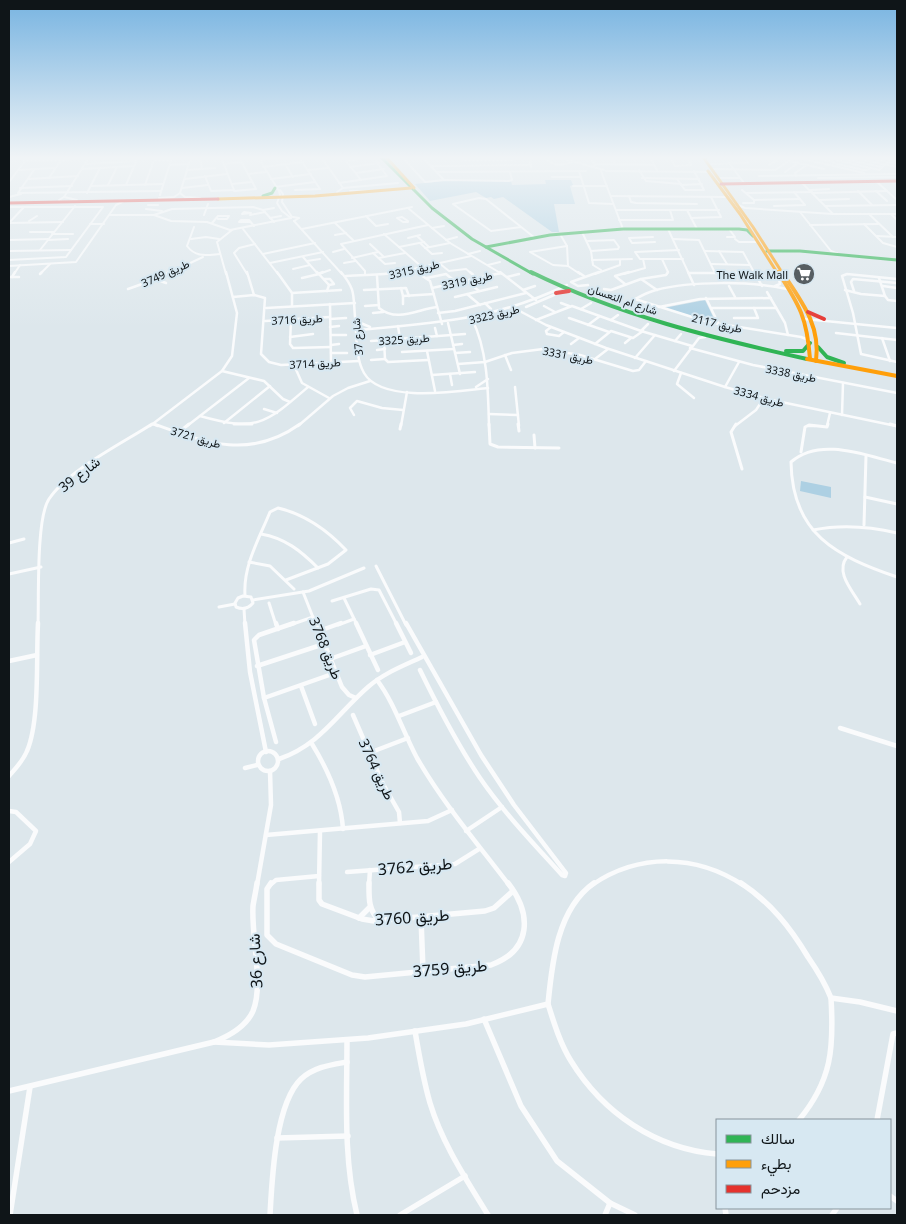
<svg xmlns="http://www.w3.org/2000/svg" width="906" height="1224" font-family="'Noto Sans',Vazirmatn,sans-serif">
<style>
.green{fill:#add0e3}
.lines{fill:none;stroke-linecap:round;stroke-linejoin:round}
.street-far4{stroke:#fafbfc;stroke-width:2}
.street-far3{stroke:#fafbfc;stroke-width:2.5}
.street-far2{stroke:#fafbfc;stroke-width:3}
.street-far1{stroke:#fafbfc;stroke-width:4.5}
.street{stroke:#fafbfc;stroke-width:5.5}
.fast-far1{stroke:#30b455;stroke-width:3}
.fast{stroke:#30b455;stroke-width:4}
.slow-far1{stroke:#ff9f0a;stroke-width:3}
.slow{stroke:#ff9f0a;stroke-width:4}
.jam-far1{stroke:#e5322d;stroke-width:3}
.jam{stroke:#e5322d;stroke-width:4}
.labels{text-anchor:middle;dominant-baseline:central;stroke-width:4;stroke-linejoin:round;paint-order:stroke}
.far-street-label{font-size:11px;fill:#0f1518;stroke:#d7e8f2}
.far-poi-label{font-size:11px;fill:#0f1518;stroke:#d7e8f2;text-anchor:end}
.street-label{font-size:14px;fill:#0f1518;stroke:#d7e8f2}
.near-street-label{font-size:16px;fill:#0f1518;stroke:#d7e8f2}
</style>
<rect width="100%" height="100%" fill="#dde7ec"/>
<g class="green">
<path d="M545,180h26l2,5 -3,1 5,18h-21l5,28h-7l-49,-35 -9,2 -3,-2 -5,1 -10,-6 -46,9 -15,-17 29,-3h67l1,4 34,-1z"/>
<path d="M705,300l11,23 -52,-15z"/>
<path d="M801,481l30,6v11l-31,-7z"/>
</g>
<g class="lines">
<g class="street-far4">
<path d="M200,157l2,12"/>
<path d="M258,157l21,34 1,4 -3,8 5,8 9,7"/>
<path d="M321,157l22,31"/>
<path d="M402,157l23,25 19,-2 65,1 3,-1 -2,-8"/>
<path d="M422,157h41"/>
<path d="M422,157l22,23"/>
<path d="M529,157l2,10"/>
<path d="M557,157l47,13"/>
<path d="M590,157l5,8"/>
<path d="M612,157l3,7"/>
<path d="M633,157l1,3"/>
<path d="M650,157l7,13"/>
<path d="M670,157l5,9"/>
<path d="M704,157h40"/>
<path d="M794,157l35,8"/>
<path d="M810,157l24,5"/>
<path d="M830,157l9,2"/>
<path d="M849,157l48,10"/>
<path d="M865,157l32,7"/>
<path d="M881,157l16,3"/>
<path d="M839,158l43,9"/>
<path d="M154,160h17"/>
<path d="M260,160l29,-3"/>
<path d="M463,160h49"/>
<path d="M548,160c7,7 15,5 24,2"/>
<path d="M836,160l43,10 12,-11"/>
<path d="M24,161l64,-2"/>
<path d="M789,161l35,8"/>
<path d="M729,163l15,20"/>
<path d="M833,163l31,7 6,-1"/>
<path d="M86,164l50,-3"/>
<path d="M224,164l18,-2"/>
<path d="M285,164l8,13"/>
<path d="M708,164l40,-1"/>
<path d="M170,165l19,-1"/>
<path d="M769,165l12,-8"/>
<path d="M830,165l34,8"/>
<path d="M431,166l100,-1"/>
<path d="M592,166l5,-2 57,1"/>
<path d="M675,166l16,-1 -4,-8"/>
<path d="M263,167l40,-5"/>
<path d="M350,167l29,-4"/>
<path d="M82,169l52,-3"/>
<path d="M711,169l64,1 20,-13"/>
<path d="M18,170l37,-2"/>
<path d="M34,170l-16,23 143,-2"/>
<path d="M187,170l28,-2"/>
<path d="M308,170l20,-2"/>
<path d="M639,170l7,11 35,3"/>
<path d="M579,171l10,32 24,1"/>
<path d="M601,171l22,58"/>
<path d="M606,171l103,1"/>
<path d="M437,172l149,-1"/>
<path d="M785,172l13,-9"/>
<path d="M356,173l28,-4"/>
<path d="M248,174l18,-2"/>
<path d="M205,176l6,15 23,-1 -13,-33"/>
<path d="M759,176l138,-2"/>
<path d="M796,176l-1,-3 12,-8"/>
<path d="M552,177h29"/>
<path d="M49,178l12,-18"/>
<path d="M642,178l57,1"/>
<path d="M718,178h22"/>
<path d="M818,178l79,-1"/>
<path d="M28,179l50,-3"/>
<path d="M185,179l42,-5"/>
<path d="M271,179l40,-5"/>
<path d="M677,179l8,11h19l-10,-19"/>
<path d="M361,180l-15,-19 26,-4"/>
<path d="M9,182l19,-25"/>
<path d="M877,182l20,18"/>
<path d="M339,183l48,-7 -14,-19"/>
<path d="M802,183l31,31"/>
<path d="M232,184l19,-2"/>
<path d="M108,185l9,-18"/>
<path d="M126,185l12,-28"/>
<path d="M145,185l10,-28"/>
<path d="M681,185l21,-1"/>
<path d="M91,186l72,-2"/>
<path d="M573,186h34"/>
<path d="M275,187l40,-5"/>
<path d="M20,188l52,-2"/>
<path d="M182,188l26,-3"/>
<path d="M343,188l55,-5"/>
<path d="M280,190l3,4 -1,8 10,15"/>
<path d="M295,190l25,-1 -21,-32"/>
<path d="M742,190l12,10"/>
<path d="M810,190l19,-1"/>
<path d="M234,191l22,-2 -17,-32"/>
<path d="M350,191h18"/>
<path d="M858,191l14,14"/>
<path d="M876,191l11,10"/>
<path d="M337,192l6,-4"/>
<path d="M87,193l13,-25"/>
<path d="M180,193l5,4 15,1"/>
<path d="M746,193l66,-1"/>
<path d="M813,193l74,-2"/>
<path d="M160,195l12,-38"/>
<path d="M611,196l115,1"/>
<path d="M629,196l2,6 5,1 61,1"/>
<path d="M9,197l12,-3"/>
<path d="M64,197l13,3"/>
<path d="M159,198l15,-1 6,-4 11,-36"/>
<path d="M59,200l5,-3 24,-38"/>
<path d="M754,200l46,-1"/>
<path d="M819,200l30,-1"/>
<path d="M743,203h11v-3"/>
<path d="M148,205h10"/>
<path d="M738,205l7,3 88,6h64"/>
<path d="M774,206l31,-1 -11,-13"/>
<path d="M825,206l72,-1"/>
<path d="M9,207h94l-37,50 -57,3"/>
<path d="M408,208l42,35 52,31"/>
<path d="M146,209l16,2"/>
<path d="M263,210l11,-2"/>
<path d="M616,210h103"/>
<path d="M687,210l10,19"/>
<path d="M244,212l7,1 -9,1z"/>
<path d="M800,212l31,39 7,3"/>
<path d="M891,214l6,6"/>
<path d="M110,215h44l17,6 36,1 23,8 61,-12"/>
<path d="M154,215l18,-6 81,-2 10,3 11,12"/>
<path d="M204,215l4,-11"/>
<path d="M250,215l15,-3"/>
<path d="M870,215l23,22"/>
<path d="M366,216l10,10 12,-2"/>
<path d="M293,217l6,1 -5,3"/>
<path d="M402,217l6,4v1h-5l-6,-4z"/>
<path d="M270,218l11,-2"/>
<path d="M691,218l30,-1 -10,-20"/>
<path d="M619,220h54l-3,-10"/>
<path d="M29,221l8,-5"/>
<path d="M294,221l48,53"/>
<path d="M250,222h-11l2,-2h8l5,6"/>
<path d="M9,223l54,-1"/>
<path d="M9,223l15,-16"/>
<path d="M212,223l6,-7h11l-2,3h-9"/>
<path d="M335,223l19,18"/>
<path d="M90,224h14"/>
<path d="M864,224l19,19 14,4"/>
<path d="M810,225l69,-1"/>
<path d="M194,227l-7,19c9,12 20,9 33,8"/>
<path d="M521,227l-30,4 -38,-27 26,-6 7,1 49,39"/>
<path d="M432,228l12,-2"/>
<path d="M243,229l35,45"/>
<path d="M302,229l110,-22"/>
<path d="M668,229l21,45"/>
<path d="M729,229l6,8"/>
<path d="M30,232h24"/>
<path d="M582,232l9,19 2,14 8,5"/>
<path d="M52,234h21"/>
<path d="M384,234l38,33"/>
<path d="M560,234l7,12 1,20 12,8"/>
<path d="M335,235l11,-2"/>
<path d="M417,236l12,11"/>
<path d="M877,236l20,1"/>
<path d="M653,237l-24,1 3,5 23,-1"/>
<path d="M727,237h7"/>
<path d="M408,238l12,-3"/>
<path d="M191,239l15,-2 13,2"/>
<path d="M673,239l26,1 16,33"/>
<path d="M735,239l4,3h18"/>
<path d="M9,240l40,-1"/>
<path d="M48,240l20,-1"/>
<path d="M446,240l11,-3"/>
<path d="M588,241l26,-1 5,7 -1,2 -27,2"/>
<path d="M420,243l12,11 10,-1"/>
<path d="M370,244l14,13"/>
<path d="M567,246l-37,6 23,13 15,1"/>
<path d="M399,247l25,-5"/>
<path d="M425,248l25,-5"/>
<path d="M40,250l35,-44"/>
<path d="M679,250l-44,2 5,7h43"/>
<path d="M9,251l62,-1"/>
<path d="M705,251l38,1 12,22"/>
<path d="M719,251l8,13"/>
<path d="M333,252l11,-3"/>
<path d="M373,253l12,11 10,-1"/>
<path d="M263,254l52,-11"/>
<path d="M468,254l12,-3"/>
<path d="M303,257l15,17"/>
<path d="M352,258l26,-6"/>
<path d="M379,258l26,-5"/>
<path d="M662,259l6,13 -1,2"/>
<path d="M592,260l40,-1"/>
<path d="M307,261l13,-2"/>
<path d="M270,263l53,-11"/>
<path d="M344,263l11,-2"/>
<path d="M439,263l10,8 17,-2 6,5"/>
<path d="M711,264l39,1"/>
<path d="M488,265l12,-3"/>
<path d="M9,266l67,-4 40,-57 8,-4"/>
<path d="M293,269l17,-4"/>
<path d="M410,269l8,5"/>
<path d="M689,273h66"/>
<path d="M14,274l6,-9"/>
<path d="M40,274l10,-10"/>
<path d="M167,274l36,-17"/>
<path d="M226,274l-9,-32 15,-12"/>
<path d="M247,274l-13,-21 5,-5 16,-4"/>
<path d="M319,274l11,-4"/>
<path d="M365,274v-3l-24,-27 87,-19"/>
<path d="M391,274l80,-18"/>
<path d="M498,274l3,-1"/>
<path d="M595,274l25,-9v-5"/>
<path d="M624,274l21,-6 -2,-9"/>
</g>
<g class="street-far3">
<path d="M247,272l7,23"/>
<path d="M277,272l15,21v13"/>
<path d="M317,272l12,13 -2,6"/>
<path d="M341,272c15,18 12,23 14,45 2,18 0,40 9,56 18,31 94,18 124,15"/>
<path d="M416,272l14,9 12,43"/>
<path d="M470,272l7,6"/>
<path d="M500,272l36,28"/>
<path d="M578,272l6,4"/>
<path d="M688,272l6,13"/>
<path d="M754,272l8,14"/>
<path d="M689,273h66"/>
<path d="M40,274l2,-2"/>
<path d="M318,274l5,-2"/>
<path d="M346,276c17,-2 34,0 51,-4"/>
<path d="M377,276l2,32c18,15 39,1 58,-1"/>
<path d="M9,277h10"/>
<path d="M12,277l3,-5"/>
<path d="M507,277l12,-3"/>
<path d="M302,278l17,-4"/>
<path d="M427,278l19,-4 11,9"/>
<path d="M155,279l11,4"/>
<path d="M324,279h6l4,5 -5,1"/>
<path d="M641,279l16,11"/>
<path d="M897,279l-50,-5 -5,2 11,37 8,41 36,8"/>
<path d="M467,281l12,10"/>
<path d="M625,284l-10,-8 14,-4"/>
<path d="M588,285l-10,1 -7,-4 28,-10"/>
<path d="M729,286l6,11"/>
<path d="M775,286l5,-2 -2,-9"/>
<path d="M883,286l14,2"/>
<path d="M401,288l2,8 31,-2"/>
<path d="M432,288l69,-15"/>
<path d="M128,289l31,-11 10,-6"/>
<path d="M604,289l7,1 30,-11 25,-4 2,-3"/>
<path d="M364,290l42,-2 3,8"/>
<path d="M523,290l12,-4"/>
<path d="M845,290l16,4 24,2 -6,-18"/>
<path d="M854,291l-3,-9 2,-3 44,4"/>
<path d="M767,292l18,31 3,12"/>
<path d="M292,293l49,-3"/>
<path d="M467,294l13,11"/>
<path d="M403,296v8"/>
<path d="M885,296l3,4 9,1"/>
<path d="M233,297l21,-2 11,3 -4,56 8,8 12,3 78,-4"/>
<path d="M455,297l42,-10"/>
<path d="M706,298l13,27"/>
<path d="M635,299l73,23 93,15 8,3"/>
<path d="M485,303l6,6"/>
<path d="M561,303l8,3"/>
<path d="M330,304l1,58"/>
<path d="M365,306l14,-1"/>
<path d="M544,306l11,6"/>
<path d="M526,307l28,-12"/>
<path d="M622,307c11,-7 22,-14 34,-17 34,-9 97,-9 131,-1"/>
<path d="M659,307l41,-8 71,-1"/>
<path d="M266,308l89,-5"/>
<path d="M514,308l32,17 60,23 119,39 42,12 129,27"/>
<path d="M712,308h64"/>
<path d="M581,309l10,-6"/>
<path d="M373,313l10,-1"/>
<path d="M438,313l17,-2 71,-18"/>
<path d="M569,318l40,14"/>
<path d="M734,318h24l-4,-10"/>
<path d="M291,319l-1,25 3,4 38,-1"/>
<path d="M330,319l16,-1"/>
<path d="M472,319c16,32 16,72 17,107"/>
<path d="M805,319l92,9"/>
<path d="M536,320l36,-14 69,25 51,15"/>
<path d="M611,320l7,-5"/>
<path d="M265,321l65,-4"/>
<path d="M356,321l14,6"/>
<path d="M448,323l12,51"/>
<path d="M588,325l12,-9"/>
<path d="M398,326l2,13"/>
<path d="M330,327l9,-1"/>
<path d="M551,327l-5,4 1,3 12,2 5,-4"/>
<path d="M435,328l2,8"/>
<path d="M357,330c79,-7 137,-10 210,-45"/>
<path d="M641,331l7,-7"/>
<path d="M836,333l61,7"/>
<path d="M331,335h15"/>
<path d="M290,337l23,-3"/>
<path d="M882,338l8,23"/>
<path d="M384,340l1,19 3,3 40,-2"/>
<path d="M371,341l94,-7"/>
<path d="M675,341l6,-7"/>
<path d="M625,343l6,-5"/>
<path d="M571,344l8,-6"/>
<path d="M595,344l16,-13 22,7 10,-7"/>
<path d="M331,345l8,-1"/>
<path d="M453,345l9,-1"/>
<path d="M690,348l63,17 144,28"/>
<path d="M377,350l8,-1"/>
<path d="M427,351l8,40"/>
<path d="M402,352l52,-3"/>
<path d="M331,353h16"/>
<path d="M455,353l15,-1"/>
<path d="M505,355l6,15"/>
<path d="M635,358l20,-23"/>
<path d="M595,359l13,-10"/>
<path d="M371,360l14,-1"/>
<path d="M458,364l27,-2 27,-9 31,-4 37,6 53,16 6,-1 7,-9"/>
<path d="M294,365l8,18 27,15"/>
<path d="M222,371l42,10 19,18 7,3"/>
<path d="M674,371l25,-33 6,-1"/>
<path d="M681,373l-4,11 17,14"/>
<path d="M450,374l2,11"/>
<path d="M432,375l43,-3"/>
<path d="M476,387l12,-8"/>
<path d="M515,387l4,39"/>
<path d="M725,387l14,-25"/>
<path d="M264,409l13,4"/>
<path d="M489,414l29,1"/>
<path d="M354,415l-4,-7 7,-7 25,7 21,2"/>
<path d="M842,415l1,-32"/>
<path d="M200,416c57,16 65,8 108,-29"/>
<path d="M224,423l46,-37"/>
<path d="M153,424l5,2"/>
<path d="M150,426l72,-55 10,-15 5,-43 -11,-41"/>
<path d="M187,426l62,-48"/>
<path d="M298,426l35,-30 15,-8 22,-7"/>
<path d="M401,426l6,-34"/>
<path d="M735,426l21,-16 8,-12"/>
<path d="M808,426h7"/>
<path d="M827,426l3,-13"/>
</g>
<g class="street-far2">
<path d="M154,424c52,19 96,36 146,0"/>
<path d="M234,424h18"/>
<path d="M489,424l1,20 8,3 61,1"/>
<path d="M518,424l1,7"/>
<path d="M736,424l-5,8 11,37"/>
<path d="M890,424l7,2"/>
<path d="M400,429l1,-5"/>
<path d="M178,433l11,-9"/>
<path d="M534,435l1,13"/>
<path d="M801,452l4,-25 4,-2 18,2 1,-3"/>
<path d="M897,463c-33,-8 -77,-26 -106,-1 1,72 45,94 106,115"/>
<path d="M865,497l32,7"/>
<path d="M864,525l2,-69"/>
<path d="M813,530c29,-6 55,-4 84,3"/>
<path d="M261,534c24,4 40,17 57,34"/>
<path d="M9,543l15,-4"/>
<path d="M847,557c-12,15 5,33 13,47"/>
<path d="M249,562l21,4 24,23"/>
<path d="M376,566l30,59"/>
<path d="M9,574l32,-7"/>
<path d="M303,592l13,33"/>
<path d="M245,595c-2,-29 14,-56 25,-83l8,-4c26,6 50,23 68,42l-18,14 -42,16"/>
<path d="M243,596l8,1 2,6c-5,6 -10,7 -17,4l-1,-4 3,-5z"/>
<path d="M344,598l13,27"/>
<path d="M253,600l56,-9 55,-23"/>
<path d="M332,601l39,-12 8,1 18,35"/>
<path d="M269,603l7,22"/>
<path d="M219,607l16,-3"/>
<path d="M244,609l1,16"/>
<path d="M38,625c1,-27 -2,-107 11,-126 19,-29 74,-56 103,-75"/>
<path d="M290,625l23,-8"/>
<path d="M338,625l16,-6"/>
</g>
<g class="street-far1">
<path d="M245,623l5,49 16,80"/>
<path d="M276,623l2,6"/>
<path d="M316,623l26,64 7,8 7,3"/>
<path d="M356,623l22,47"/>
<path d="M396,623l15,30"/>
<path d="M406,623l75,132 33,50 52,68 -1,3 -3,-1c-28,-31 -58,-62 -82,-97 -23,-34 -42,-71 -60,-108"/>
<path d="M319,631l22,-8"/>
<path d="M370,655l35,-13"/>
<path d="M330,659l36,-13"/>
<path d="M9,661l28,-6"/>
<path d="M257,666l67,-22"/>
<path d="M377,680c18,24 26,52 40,78 26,45 60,85 92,127"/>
<path d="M301,686l14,38"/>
<path d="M264,698l71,-25"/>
<path d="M353,715l30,69 16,28 1,11"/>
<path d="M399,716l37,-14"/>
<path d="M840,728l57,18"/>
<path d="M276,742l-12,-44 -10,-58 5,-5 35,-12"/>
<path d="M312,744c16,26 29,54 31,85"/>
<circle cx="268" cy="761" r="10"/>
<path d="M369,753l39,-15"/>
<path d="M279,759c41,-14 58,-45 89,-72 16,-14 35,-21 54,-30"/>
<path d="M245,768l12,-3"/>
<path d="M9,776c7,-8 14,-15 18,-25 13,-30 9,-93 11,-128"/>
<path d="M9,811l7,1 20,19 -6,13 -21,18"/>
<path d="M466,831l36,-24"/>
<path d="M266,835l162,-14 24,-11"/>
<path d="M347,872l108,-8 24,-15"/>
<path d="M257,885l14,-80 -1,-34"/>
<path d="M270,885l6,-5 43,-4"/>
<path d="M319,885l1,-54"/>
<path d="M369,885l1,-15"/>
<path d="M592,885c47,-32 104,-31 151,0"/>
</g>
<g class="street">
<path d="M271,883l-4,6v46l9,9 76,31 13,2 126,-12c41,-15 41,-51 17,-82"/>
<path d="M319,883v17l3,4 40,15 12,2 111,-10 9,-3 19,-17"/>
<path d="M369,883c0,14 -1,27 10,37"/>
<path d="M741,883c30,20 49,44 67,74 9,13 17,26 23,41l29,4 37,9"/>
<path d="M359,918l10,-10"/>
<path d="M421,918l2,52"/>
<path d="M548,1004c6,19 12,39 23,57 32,52 85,88 146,93"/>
<path d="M484,1019l37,87 36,55 53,42 25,12"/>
<path d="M415,1031c4,24 8,48 15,72 12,40 36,76 58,112"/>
<path d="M347,1040c0,59 -4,118 10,175"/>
<path d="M214,1042l55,3 99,-7 98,-14 82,-20c4,-41 9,-95 46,-121"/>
<path d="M9,1091l205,-49c15,-6 32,-15 39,-31 11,-27 -2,-74 0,-105 1,-7 3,-15 4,-23"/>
<path d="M799,1120c33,-40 35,-72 32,-122"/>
<path d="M877,1120l16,-86 4,-1"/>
<path d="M277,1138l71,-2"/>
<path d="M890,1196l7,5"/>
<path d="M725,1208l1,7"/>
<path d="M10,1215l20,-128"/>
<path d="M270,1215c2,-35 5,-111 31,-136 13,-12 29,-14 46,-17"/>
<path d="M400,1215l65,-39"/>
<path d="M605,1215l5,-12"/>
<path d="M832,1215l5,-7"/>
</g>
<g class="fast-far1">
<path d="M381,157l51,51 40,31 61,35"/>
<path d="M263,196l9,-3 3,-5"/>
<path d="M486,247l64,-12 73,-6h116l8,1 6,6"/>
<path d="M767,251h33l97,9"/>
</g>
<g class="fast">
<path d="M531,272c87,43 181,66 276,87"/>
<path d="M818,347l9,10 17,6"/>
<path d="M786,351h17l7,-8"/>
</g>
<g class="slow-far1">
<path d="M386,157l28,31"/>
<path d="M703,157l50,70 30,47"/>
<path d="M708,171l32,43 38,60"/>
<path d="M218,199l97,-3 96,-8"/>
</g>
<g class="slow">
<path d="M778,272c22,34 29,46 32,87"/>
<path d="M782,272c19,29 39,53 34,89"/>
<path d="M807,359l90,17"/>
</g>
<g class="jam-far1">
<path d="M721,184l176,-3"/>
<path d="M9,203l209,-4"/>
</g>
<g class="jam">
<path d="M556,293l13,-2"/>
<path d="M808,312l16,7"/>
</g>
</g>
<linearGradient id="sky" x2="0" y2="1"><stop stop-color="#78b4e1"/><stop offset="0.48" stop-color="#f0f4f6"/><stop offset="1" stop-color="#f0f4f6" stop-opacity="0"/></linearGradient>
<rect width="906" height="328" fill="url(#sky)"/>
<defs>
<g id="supermarket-disc" transform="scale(1.125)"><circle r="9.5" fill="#575e62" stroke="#d7e8f2"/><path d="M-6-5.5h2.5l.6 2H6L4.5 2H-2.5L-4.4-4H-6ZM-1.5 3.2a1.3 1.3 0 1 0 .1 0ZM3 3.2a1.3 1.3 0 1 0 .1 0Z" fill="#fff"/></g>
</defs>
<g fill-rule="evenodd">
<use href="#supermarket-disc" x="804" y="274"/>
</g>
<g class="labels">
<g class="far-street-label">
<text transform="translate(414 269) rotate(-13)">طريق 3315</text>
<text transform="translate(165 273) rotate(-24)">طريق 3749</text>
<text transform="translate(467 280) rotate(-12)">طريق 3319</text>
<text transform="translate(623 299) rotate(19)">شارع ام النعسان</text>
<text transform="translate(494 314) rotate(-13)">طريق 3323</text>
<text transform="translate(297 319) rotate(-3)">طريق 3716</text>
<text transform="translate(717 323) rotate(13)">طريق 2117</text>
<text transform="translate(357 337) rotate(-95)">شارع 37</text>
<text transform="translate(404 339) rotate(-4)">طريق 3325</text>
<text transform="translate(568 355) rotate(11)">طريق 3331</text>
<text transform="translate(315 363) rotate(-3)">طريق 3714</text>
<text transform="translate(791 373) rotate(11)">طريق 3338</text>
<text transform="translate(759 396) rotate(15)">طريق 3334</text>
<text transform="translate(196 437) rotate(16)">طريق 3721</text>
</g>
<g class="far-poi-label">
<text x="788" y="274">The Walk Mall</text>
</g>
<g class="street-label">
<text transform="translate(79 474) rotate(-38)">شارع 39</text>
<text transform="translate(326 648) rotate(68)">طريق 3768</text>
<text transform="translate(377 769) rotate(65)">طريق 3764</text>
</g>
<g class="near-street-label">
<text transform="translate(415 866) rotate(-5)">طريق 3762</text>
<text transform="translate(412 917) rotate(-4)">طريق 3760</text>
<text transform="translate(255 961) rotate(-93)">شارع 36</text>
<text transform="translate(450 968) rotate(-5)">طريق 3759</text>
</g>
</g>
<rect width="906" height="1224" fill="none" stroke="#0f1518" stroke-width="20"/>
<rect x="716" y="1119" width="175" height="90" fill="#d7e8f2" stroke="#87949b"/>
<rect x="726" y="1135" width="25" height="8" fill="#30b455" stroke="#87949b"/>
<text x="761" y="1144" font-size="15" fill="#0f1518">سالك</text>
<rect x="726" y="1160" width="25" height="8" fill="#ff9f0a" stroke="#87949b"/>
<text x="761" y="1169" font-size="15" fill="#0f1518">بطيء</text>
<rect x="726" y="1185" width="25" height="8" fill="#e5322d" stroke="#87949b"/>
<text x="761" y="1194" font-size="15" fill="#0f1518">مزدحم</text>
</svg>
